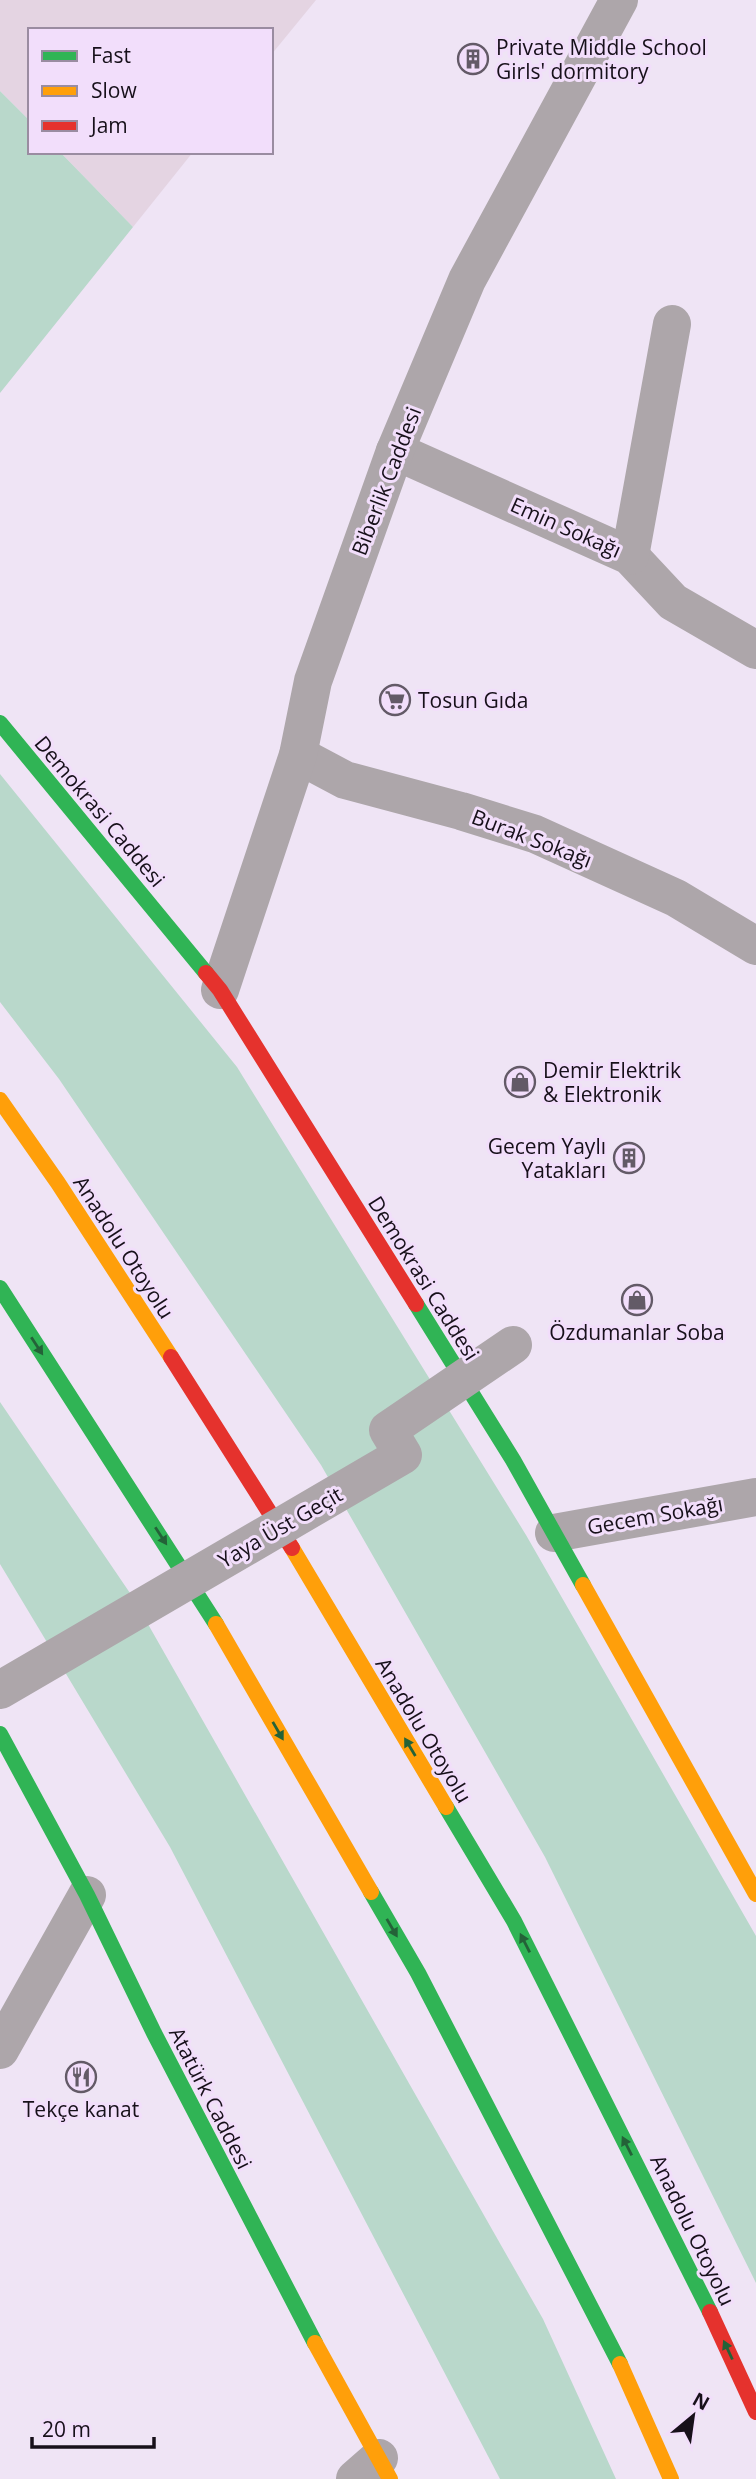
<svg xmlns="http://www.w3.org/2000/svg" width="756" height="2479" font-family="'Open Sans',sans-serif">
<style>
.education{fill:#e4d4e2}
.green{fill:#b9d8cb}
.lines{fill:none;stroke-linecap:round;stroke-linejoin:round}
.street{stroke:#ada6aa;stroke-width:38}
.fast{stroke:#30b455;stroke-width:16}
.slow{stroke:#ff9f0a;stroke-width:16}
.jam{stroke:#e5322d;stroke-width:16}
.street-bridge{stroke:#ada6aa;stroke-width:38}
.oneway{fill:#246238}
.labels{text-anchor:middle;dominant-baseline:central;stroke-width:6;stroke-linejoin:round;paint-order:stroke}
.poi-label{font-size:21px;fill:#17101a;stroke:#f2defb;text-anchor:start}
.street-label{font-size:21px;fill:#17101a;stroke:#f2defb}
</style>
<rect width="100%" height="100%" fill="#efe4f5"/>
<g class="education">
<path d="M0,0h316l-45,55v-25h-241v91l-30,-30z"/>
<path d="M60,152h133l-60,75z"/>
</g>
<g class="green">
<path d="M0,91l30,30v31h30l73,75 -133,166z"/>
<path d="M0,774l237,293 289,468 230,401v347l-211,-426 -224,-392 -262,-386 -59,-77z"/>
<path d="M0,1402l132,194 411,723 73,160h-116l-330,-632 -170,-283z"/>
</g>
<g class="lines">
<g class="street">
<path d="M395,451l235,105 43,46 83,48"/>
<path d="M630,556l42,-232"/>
<path d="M298,755l47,25 116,31 74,23 141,64 80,48"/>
<path d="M220,990l78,-235 15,-74 82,-230 72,-171 152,-280"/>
<path d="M554,1533l202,-36"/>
<path d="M0,2050l87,-155"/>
<path d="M355,2479l24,-21"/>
</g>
<g class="fast">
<path d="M0,723l206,250"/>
<path d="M0,1288l216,336"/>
<path d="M416,1304l97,156 70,125"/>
<path d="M0,1734l87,161 67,138 161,310"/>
<path d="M446,1807l68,114 196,391"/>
<path d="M371,1892l47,81 202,391"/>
</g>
<g class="slow">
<path d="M0,1100l58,83 113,174"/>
<path d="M292,1548l154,259"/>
<path d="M583,1585l173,309"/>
<path d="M216,1624l155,268"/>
<path d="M315,2343l75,136"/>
<path d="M620,2364l51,115"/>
</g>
<g class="jam">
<path d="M206,973l14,17 196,314"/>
<path d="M171,1357l121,191"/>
<path d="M710,2312l46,100"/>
</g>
<path class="street-bridge" d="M0,1690l403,-235 -15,-25 125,-85"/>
</g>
<defs><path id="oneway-solid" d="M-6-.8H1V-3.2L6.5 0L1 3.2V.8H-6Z" transform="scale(1.75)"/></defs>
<g class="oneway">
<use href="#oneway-solid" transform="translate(37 1346) rotate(57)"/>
<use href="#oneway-solid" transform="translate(161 1536) rotate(57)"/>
<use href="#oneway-solid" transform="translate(278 1731) rotate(60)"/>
<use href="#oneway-solid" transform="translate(410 1747) rotate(-121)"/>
<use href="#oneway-solid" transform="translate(392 1928) rotate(60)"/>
<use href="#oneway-solid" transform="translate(525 1943) rotate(-117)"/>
<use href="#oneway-solid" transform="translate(627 2146) rotate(-117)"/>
<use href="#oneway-solid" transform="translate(728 2350) rotate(-115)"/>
</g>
<defs>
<g id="building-ring" transform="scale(1.575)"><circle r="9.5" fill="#f2defb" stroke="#635a67" stroke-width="1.5"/><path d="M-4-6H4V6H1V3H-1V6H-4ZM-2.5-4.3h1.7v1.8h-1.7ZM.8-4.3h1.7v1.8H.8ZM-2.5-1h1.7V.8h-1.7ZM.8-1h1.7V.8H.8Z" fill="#635a67"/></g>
<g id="supermarket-ring" transform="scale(1.575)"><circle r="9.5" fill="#f2defb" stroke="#635a67" stroke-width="1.5"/><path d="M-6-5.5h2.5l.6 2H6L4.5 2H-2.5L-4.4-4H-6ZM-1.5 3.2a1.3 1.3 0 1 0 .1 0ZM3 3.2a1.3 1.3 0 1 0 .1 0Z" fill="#635a67"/></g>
<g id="shop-ring" transform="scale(1.575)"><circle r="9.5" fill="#f2defb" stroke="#635a67" stroke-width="1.5"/><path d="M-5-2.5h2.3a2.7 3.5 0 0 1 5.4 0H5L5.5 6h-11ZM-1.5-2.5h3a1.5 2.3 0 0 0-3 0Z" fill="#635a67"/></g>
<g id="restaurant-ring" transform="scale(1.575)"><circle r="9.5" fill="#f2defb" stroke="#635a67" stroke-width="1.5"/><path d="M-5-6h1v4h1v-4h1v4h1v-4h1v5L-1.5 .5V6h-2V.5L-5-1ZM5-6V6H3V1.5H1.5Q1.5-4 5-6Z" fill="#635a67"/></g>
</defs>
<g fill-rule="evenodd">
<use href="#building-ring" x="473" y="59"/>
<use href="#supermarket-ring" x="395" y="700"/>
<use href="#shop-ring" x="520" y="1082"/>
<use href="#building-ring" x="629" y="1158"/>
<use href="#shop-ring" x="637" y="1300"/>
<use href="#restaurant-ring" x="81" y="2077"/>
</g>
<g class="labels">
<g class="poi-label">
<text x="496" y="47">Private Middle School<tspan x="496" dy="24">Girls' dormitory</tspan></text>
<text x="418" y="700">Tosun Gıda</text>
<text x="543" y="1070">Demir Elektrik<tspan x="543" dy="24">&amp; Elektronik</tspan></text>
<text x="606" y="1146" text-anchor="end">Gecem Yaylı<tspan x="606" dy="24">Yatakları</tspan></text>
<text x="637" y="1332" text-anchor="middle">Özdumanlar Soba</text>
<text x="81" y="2109" text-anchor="middle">Tekçe kanat</text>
</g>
<g class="street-label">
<text transform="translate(386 481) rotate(-69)">Biberlik Caddesi</text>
<text transform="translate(566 527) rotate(24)">Emin Sokağı</text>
<text transform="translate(100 811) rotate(50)">Demokrasi Caddesi</text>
<text transform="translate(532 838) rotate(21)">Burak Sokağı</text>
<text transform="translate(124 1247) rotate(57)">Anadolu Otoyolu</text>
<text transform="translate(424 1278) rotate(58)">Demokrasi Caddesi</text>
<text transform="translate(655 1515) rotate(-10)">Gecem Sokağı</text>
<text transform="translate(280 1527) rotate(-30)">Yaya Üst Geçit</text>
<text transform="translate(424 1730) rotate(59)">Anadolu Otoyolu</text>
<text transform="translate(211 2098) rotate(63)">Atatürk Caddesi</text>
<text transform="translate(693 2230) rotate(64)">Anadolu Otoyolu</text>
</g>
</g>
<rect x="28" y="28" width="245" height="126" fill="#f2defb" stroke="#9a8ca1" stroke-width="2"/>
<rect x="42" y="51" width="35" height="10" fill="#30b455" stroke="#9a8ca1" stroke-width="2"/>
<text x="91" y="63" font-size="21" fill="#17101a">Fast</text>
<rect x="42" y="86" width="35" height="10" fill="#ff9f0a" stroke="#9a8ca1" stroke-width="2"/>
<text x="91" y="98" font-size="21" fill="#17101a">Slow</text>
<rect x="42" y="121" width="35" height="10" fill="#e5322d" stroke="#9a8ca1" stroke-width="2"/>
<text x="91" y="133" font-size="21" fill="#17101a">Jam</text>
<g transform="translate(693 2416) rotate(29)" stroke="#f2defb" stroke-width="5" paint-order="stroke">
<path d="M0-5L12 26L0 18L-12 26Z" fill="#17101a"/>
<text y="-10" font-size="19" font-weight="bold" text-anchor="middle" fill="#17101a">N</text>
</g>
<path d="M32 2437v10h122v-10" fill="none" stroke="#17101a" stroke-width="3.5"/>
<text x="42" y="2437" font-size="21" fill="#17101a" stroke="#f2defb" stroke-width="5" paint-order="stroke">20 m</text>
</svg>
